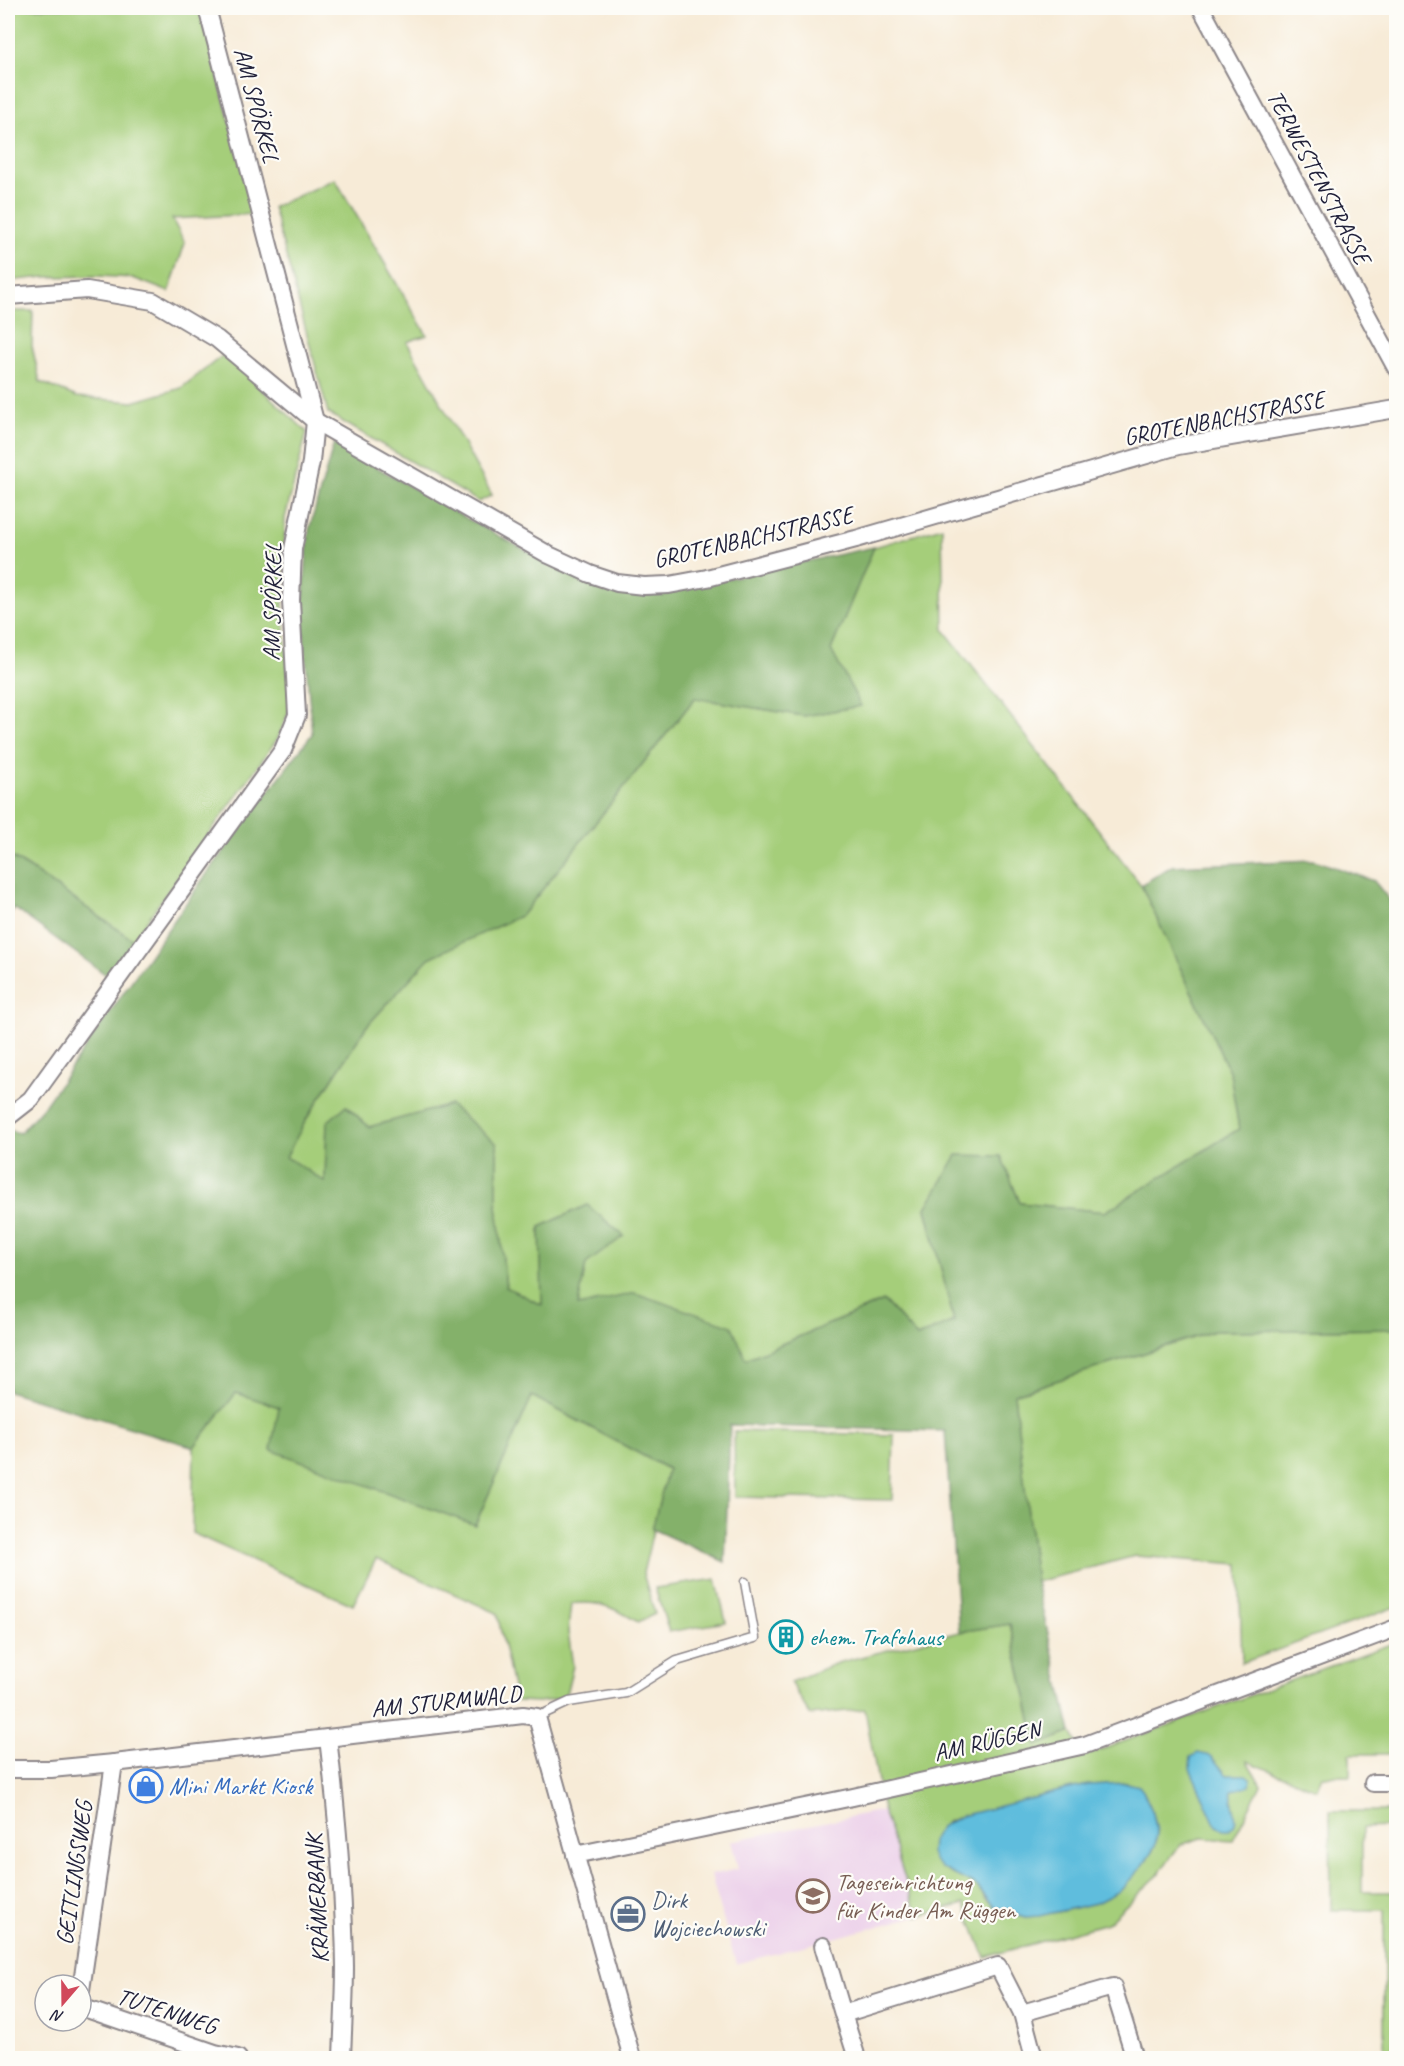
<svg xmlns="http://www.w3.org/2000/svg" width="1404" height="2066" font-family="Caveat,sans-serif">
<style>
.built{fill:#ecd1ea}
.green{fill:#a5ce7a;stroke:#64785a;stroke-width:1.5;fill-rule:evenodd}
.forest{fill:#84b16a;stroke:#536a52;stroke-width:1.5}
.water{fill:#5fbddd;stroke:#40708c;stroke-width:1.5}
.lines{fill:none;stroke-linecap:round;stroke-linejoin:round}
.lane-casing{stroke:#8c8689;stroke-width:11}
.street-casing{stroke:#8c8689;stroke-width:20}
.lane{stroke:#fff;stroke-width:8}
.street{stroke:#fff;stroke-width:16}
.labels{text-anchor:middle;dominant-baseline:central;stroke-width:4.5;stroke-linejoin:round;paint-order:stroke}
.street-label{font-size:24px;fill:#22223b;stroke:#fdfcf7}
.culture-label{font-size:24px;fill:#0d838f;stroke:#fdfcf7;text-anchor:start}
.shop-label{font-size:24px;fill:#366cbe;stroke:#fdfcf7;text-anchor:start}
.education-label{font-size:24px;fill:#785e54;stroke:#fdfcf7;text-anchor:start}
.service-label{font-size:24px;fill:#4e5e75;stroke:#fdfcf7;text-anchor:start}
</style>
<rect width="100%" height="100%" fill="#fdfcf7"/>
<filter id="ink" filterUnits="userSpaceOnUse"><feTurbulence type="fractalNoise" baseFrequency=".0167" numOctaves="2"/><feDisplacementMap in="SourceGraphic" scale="12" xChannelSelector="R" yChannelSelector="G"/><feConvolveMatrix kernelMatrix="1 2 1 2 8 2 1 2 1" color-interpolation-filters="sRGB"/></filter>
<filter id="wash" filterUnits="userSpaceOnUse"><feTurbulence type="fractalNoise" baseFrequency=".008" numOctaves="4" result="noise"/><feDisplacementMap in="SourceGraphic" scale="24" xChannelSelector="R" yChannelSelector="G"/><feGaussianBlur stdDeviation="1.35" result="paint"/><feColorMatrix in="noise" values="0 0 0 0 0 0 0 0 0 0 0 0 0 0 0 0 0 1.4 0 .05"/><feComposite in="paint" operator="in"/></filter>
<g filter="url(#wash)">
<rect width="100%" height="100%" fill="#f7ebd7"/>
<path class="built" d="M883,1810l34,106 -181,48 -25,-89 27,-6 -7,-28z"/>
<g class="green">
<path d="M8,8h192l54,206 -82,5 13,24 -16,49 -36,-14 -35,-2 -53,1 -37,4z"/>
<path d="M335,179l92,156 -20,7 85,153 -13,7 -151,-89 -55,-206z"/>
<path d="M8,311h25l-1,35 8,36 37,15 56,5 48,-14 41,-32 17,12 68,64 -22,86 -2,88 8,100 -13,32 -145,202 -104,-72 -21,-13z"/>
<path d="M942,527l2,103 197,255 89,188 9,56 -134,83 -85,-9 -19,-47 -75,52 28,113 -37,16 -33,-36 -138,58 -169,-53 9,-42 -46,-37 3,79 -37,-18 -9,-82v-62l-47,-39 -81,22 -22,-21 -20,16 -2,60 -40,-25 22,-39 59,-91 63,-69 93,-43 173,-217 109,18 56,-10 -29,-56 43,-103z"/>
<path d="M1396,1329v278l-154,56 -3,-99 -104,-8 -99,26 -22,-188 201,-63z"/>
<path d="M236,1392l43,15 196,118 57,-129 136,73 -25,104 12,41 -17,8c-23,-14 -39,-22 -67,-18l-3,28 5,34 -8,32 -26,4 -23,-1 -19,-88 -121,-54 -23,46 -161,-72 2,-86z"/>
<path d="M734,1431l160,4 -2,65 -157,-3z"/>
<path d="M716,1579l10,43 -57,10 -14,-44z"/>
<path d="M1010,1624l27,122 34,-14 13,24 312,-114v112h-46v22h-28l-6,13 -69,-28 14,24 -28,55 -32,-2 -21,7 -25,33 -48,45 -122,34 -21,-53 -47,12 -34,-106 -18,-101 -55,6 -20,-33 47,-19 122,-31zM1127,1783l16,8 10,22 4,19 -2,15 -11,17 -23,26 -25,13 -39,9 -31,5 -17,-7 -8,-1 -14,-8 -10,-15 -36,-18 6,-46 14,-6 103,-26 25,-5z"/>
<path d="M1330,1811h62v16l-30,1v64h34v166h-12v-148h-53z"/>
</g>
<g class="forest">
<path d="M334,443l130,74 117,63 64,16 229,-49 -43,103 30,56 -57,10 -109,-18 -173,217 -93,43 -63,69 -59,91 -21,39 39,25 2,-60 19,-16 23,21 81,-22 47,39v62l9,81 36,18 -2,-78 47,-22 37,31 -38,28 -8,42 57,-13 97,33 14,33 138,-58 33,36 37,-16 -28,-113 31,-53 44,1 19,47 85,9 134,-83 -9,-56 -89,-188 31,-19 142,-6 60,21 22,27v421l-182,2 -200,63 22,188 35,150 -34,14 -27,-122 -51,8 -14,-201 -215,-6 -5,137 -73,-33 16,-60 -136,-73 -57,129 -204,-75 8,-43 -43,-14 -42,54 -186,-56v-261l12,3 25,-28 158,-226 109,-145 -10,-122 7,-82z"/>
<path d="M8,855l21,13 104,72 -24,37 -95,-69 -6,10z"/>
</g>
<g class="water">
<path d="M1198,1753l13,3 16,19h19l5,4 -1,6 -18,6c-3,13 11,29 -2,39h-7l-8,-6 -25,-56 1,-11z"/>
<path d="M1127,1783l12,3 4,5 10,22 4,19 -2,15 -11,17 -23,26 -25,13 -57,13 -13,1 -7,-2 -10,-5 -15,-3 -17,-21 -36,-18 -7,-8 -3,-7 1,-12 8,-14 21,-11 103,-26 25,-5z"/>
</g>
</g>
<g filter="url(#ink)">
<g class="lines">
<g class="lane-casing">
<path id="lane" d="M537,1717l32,-15 57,-9 51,-32 78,-23 -10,-56"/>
</g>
<g class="street-casing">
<g id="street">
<path d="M1201,8l195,360"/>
<path d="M8,296l79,-6 66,11 64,38 98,82 234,134 41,19 27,9 27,3 25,-1 38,-7 149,-39 322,-93 218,-37"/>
<path d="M8,1117l23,-18 252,-349 14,-35 -6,-115 2,-51 18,-87 4,-41 -108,-413"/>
<path d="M328,1738c9,76 16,152 17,228 0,31 -2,62 -3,92"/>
<path d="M8,1769h43l63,-6 409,-48 14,2 95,341"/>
<path d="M1373,1783h23"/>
<path d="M575,1855l278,-58 232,-52 311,-117"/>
<path d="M823,1946l20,68"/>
<path d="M81,1990l33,-227"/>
<path d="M81,2007l134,46 23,5"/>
<path d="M1022,2013l91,-26 22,71"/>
<path d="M857,2058l-14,-44 155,-48 24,47 12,45"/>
</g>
</g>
<use href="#lane" class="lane"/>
<use href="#street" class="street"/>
</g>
</g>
<defs>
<g id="building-ring" transform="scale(1.725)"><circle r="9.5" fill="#fdfcf7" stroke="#0f9aa8" stroke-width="1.5"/><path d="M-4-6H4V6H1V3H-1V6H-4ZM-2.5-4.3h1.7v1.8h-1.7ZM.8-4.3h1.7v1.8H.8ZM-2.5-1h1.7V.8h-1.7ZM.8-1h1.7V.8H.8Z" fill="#0f9aa8"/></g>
<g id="shop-ring" transform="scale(1.725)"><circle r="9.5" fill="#fdfcf7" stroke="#3f7fe0" stroke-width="1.5"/><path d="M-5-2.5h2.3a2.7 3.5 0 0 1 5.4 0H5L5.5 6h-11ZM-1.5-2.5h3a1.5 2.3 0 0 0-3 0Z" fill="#3f7fe0"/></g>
<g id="school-ring" transform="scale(1.725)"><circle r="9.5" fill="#fdfcf7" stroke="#8d6e63" stroke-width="1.5"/><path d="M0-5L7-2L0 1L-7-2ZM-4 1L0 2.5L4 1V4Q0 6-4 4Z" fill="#8d6e63"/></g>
<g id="office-ring" transform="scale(1.725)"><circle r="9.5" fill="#fdfcf7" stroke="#5c6f8a" stroke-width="1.5"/><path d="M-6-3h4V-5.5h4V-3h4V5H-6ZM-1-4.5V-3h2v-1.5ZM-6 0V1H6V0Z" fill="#5c6f8a"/></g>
</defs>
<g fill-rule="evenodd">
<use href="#building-ring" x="786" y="1637"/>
<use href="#shop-ring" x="146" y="1786"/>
<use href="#school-ring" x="813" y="1896"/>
<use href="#office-ring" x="628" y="1914"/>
</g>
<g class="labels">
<g class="street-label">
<text transform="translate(257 105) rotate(75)">AM SPÖRKEL</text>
<text transform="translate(1319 177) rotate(62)">TERWESTENSTRASSE</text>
<text transform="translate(1224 418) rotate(-11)">GROTENBACHSTRASSE</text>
<text transform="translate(753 537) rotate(-13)">GROTENBACHSTRASSE</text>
<text transform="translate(272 602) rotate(-89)">AM SPÖRKEL</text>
<text transform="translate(446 1701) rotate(-6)">AM STURMWALD</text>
<text transform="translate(987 1741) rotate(-13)">AM RÜGGEN</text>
<text transform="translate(74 1873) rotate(-82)">GEITLINGSWEG</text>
<text transform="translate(317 1899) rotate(-93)">KRÄMERBANK</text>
<text transform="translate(167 2011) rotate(18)">TUTENWEG</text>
</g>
<g class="culture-label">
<text x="809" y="1637">ehem. Trafohaus</text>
</g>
<g class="shop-label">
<text x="169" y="1786">Mini Markt Kiosk</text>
</g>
<g class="education-label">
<text x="836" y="1882">Tageseinrichtung<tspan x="836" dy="28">für Kinder Am Rüggen</tspan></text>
</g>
<g class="service-label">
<text x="651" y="1900">Dirk<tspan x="651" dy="28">Wojciechowski</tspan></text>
</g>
</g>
<rect width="1404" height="2066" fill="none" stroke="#fdfcf7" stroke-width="30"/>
<g transform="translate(63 2003) rotate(200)"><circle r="28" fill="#fdfcf7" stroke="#a5a5ac" stroke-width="1.5"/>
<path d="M0-4.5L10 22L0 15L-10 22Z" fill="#d1495b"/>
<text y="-9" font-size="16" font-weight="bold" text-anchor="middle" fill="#22223b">N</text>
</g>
</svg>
